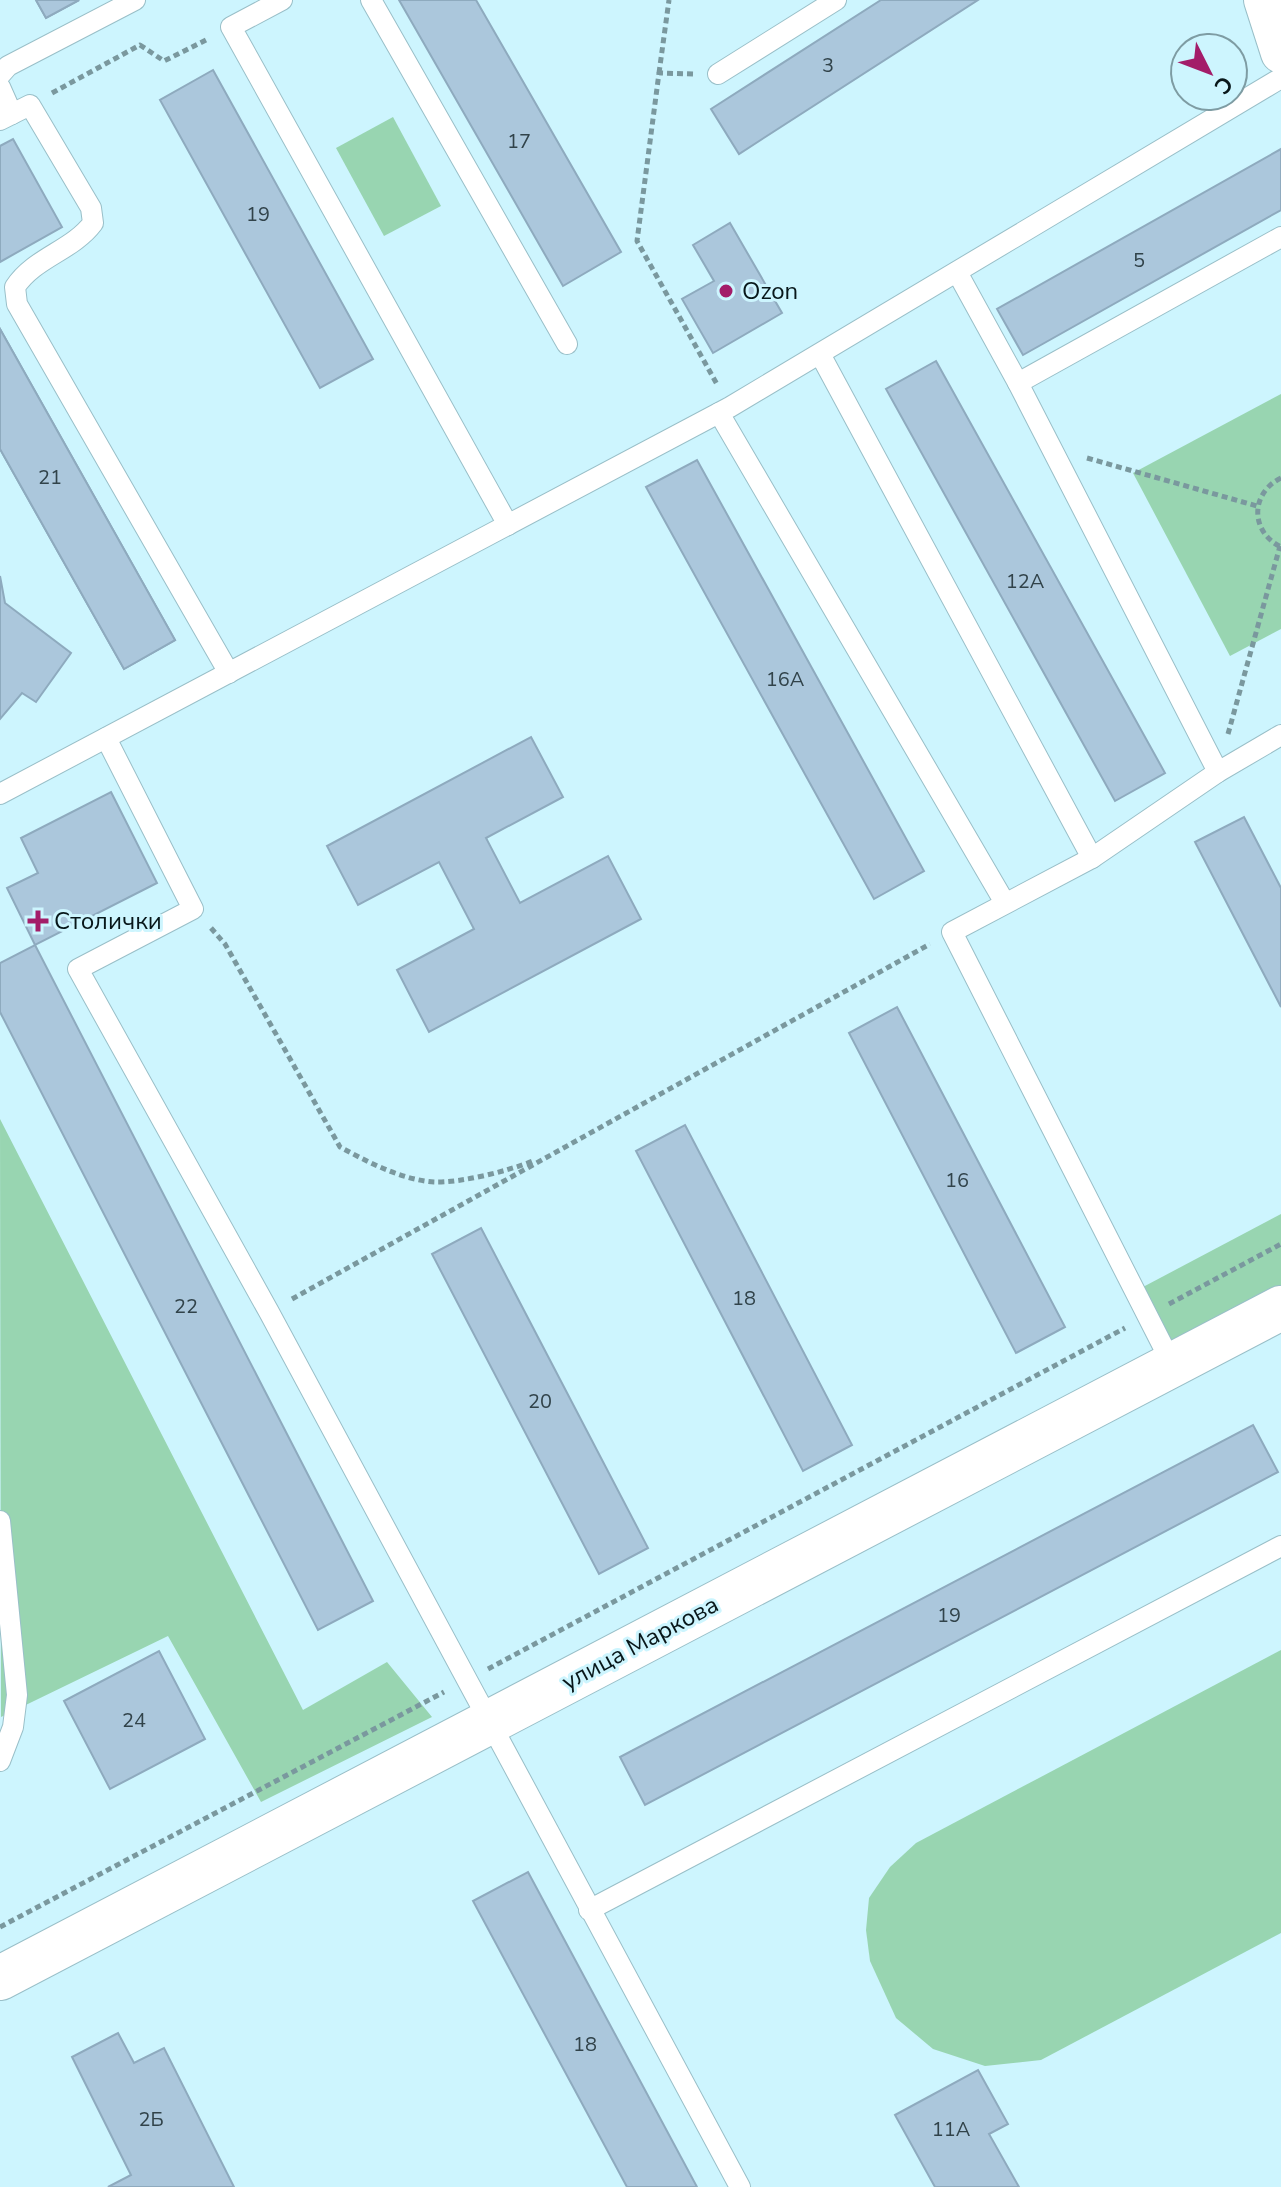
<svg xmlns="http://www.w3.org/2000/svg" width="1281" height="2187" font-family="'Nunito Sans',sans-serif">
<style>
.green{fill:#98d5b1}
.building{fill:#abc7dc;stroke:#8eaabe;stroke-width:2}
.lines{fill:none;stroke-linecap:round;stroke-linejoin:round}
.lane-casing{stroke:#99bfc8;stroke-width:22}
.street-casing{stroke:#99bfc8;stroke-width:42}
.secondary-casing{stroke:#99bfc8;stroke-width:46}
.path{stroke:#7a989e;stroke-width:5;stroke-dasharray:6 4;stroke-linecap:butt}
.lane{stroke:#fff;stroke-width:20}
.street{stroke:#fff;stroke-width:40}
.secondary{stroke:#fff;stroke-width:44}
.poi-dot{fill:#a31d69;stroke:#cdf5fe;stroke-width:3}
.labels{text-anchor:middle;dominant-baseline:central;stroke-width:6;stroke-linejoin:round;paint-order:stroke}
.number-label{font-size:20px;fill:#31434a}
.poi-label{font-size:24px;fill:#08171a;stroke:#cdf5fe;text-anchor:start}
.street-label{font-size:24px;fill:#08171a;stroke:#cdf5fe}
</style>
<rect width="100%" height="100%" fill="#cdf5fe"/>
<g class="green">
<path d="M393,117l48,89 -57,30 -48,-88z"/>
<path d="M1281,394v235l-51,27 -97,-183z"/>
<path d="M0,1119l303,591 84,-48 45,55 -171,85 -93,-166 -167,81z"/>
<path d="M1281,1214v77l-109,56 -29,-60z"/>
<path d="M1281,1650v283l-240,127 -56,6 -52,-17 -37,-31 -26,-57 -4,-31 3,-32 21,-31 26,-24z"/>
</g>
<g class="building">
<path d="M36,0h43l-33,18z"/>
<path d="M36,0h43l-33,18z"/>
<path d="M399,0h77l145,252 -58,34z"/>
<path d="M881,0h97l-239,154 -28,-45z"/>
<path d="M213,70l160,289 -53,29 -160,-288z"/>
<path d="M13,139l49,88 -62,35v-116z"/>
<path d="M1281,149v61l-258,145 -26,-46z"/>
<path d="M730,223l52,90 -69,40 -31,-54 32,-18 -21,-36z"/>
<path d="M0,329l175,311 -51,29 -124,-220z"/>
<path d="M0,329l175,311 -51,29 -124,-220z"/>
<path d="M936,361l229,412 -50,28 -229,-412z"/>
<path d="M697,460l227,411 -50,28 -228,-412z"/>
<path d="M0,576l5,27 66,50 -35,49 -14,-9 -22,26z"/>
<path d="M531,737l32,60 -77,41 34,65 88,-47 33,63 -212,113 -32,-62 77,-41 -35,-67 -81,43 -31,-59z"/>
<path d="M111,792l46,91 -122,62 -28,-57 31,-15 -17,-35z"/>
<path d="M1244,817l37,71v119l-86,-165z"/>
<path d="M35,945l338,656 -55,29 -318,-618v-49z"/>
<path d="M897,1007l168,320 -49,26 -167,-320z"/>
<path d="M685,1125l167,320 -49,26 -167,-320z"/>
<path d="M481,1228l167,320 -49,26 -167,-320z"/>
<path d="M1253,1425l25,47 -633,333 -25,-48z"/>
<path d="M159,1651l46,88 -95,50 -46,-88z"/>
<path d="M528,1872l169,315h-70l-154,-286z"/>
<path d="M118,2033l16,30 30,-15 70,139h-126l23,-12 -59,-118z"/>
<path d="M978,2070l30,54 -19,10 30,53h-84l-40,-72z"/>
</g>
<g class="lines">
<g class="lane-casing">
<g id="lane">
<path d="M282,0l-51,27 277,498"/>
<path d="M371,0l196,344"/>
<path d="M718,74l118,-74"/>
<path d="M0,75l8,-9 127,-66"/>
<path d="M0,87l12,27"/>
<path d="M0,120l30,-15 61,103 2,15c-21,28 -58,34 -78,64l2,17 212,369"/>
<path d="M957,272l61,111 263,-146"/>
<path d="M820,354l272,504"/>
<path d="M1018,383l200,389"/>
<path d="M719,413l286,490"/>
<path d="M106,738l87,171 -115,60 191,343 471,875"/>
<path d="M0,794l730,-387 551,-329"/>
<path d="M1172,1364l-220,-432 140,-74 126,-86 63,-37"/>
<path d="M0,1521l17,174 -4,32 -13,34"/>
<path d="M589,1910l692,-364"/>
</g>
</g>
<g class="street-casing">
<path id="street" d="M1264,0l17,53"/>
</g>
<g class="secondary-casing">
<path id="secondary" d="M0,1978l1281,-670"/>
</g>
<g class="path">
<path d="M659,73l10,-73"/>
<path d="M693,74l-34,-1 -22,168 81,145"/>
<path d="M52,93l88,-48 24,16 44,-22"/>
<path d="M1087,458l170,48"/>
<path d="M1281,478c-31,15 -31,54 0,69"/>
<path d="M1228,734l52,-188"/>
<path d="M211,928l14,16 115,203c28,15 62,33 94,35 27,1 74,-11 99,-21"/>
<path d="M292,1299l638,-355"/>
<path d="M1169,1304l112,-60"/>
<path d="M488,1669l637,-341"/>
<path d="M0,1927l444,-235"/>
</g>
<use href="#lane" class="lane"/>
<use href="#street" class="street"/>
<use href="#secondary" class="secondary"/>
</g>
<g class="poi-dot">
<circle cx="726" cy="291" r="8"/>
<path d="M34 909h8v8h8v8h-8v8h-8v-8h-8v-8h8z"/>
</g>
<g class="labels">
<g class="number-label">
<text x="828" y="65">3</text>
<text x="519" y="141">17</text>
<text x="258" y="214">19</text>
<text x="1139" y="260">5</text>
<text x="50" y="477">21</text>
<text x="1025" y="581">12А</text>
<text x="785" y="679">16А</text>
<text x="957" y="1180">16</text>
<text x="744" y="1298">18</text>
<text x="186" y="1306">22</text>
<text x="540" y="1401">20</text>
<text x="949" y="1615">19</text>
<text x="134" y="1720">24</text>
<text x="585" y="2044">18</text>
<text x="151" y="2119">2Б</text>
<text x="951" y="2129">11А</text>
</g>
<g class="poi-label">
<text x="742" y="291">Ozon</text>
<text x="54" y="921">Столички</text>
</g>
<g class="street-label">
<text transform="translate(640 1643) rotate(-28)">улица Маркова</text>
</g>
</g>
<g transform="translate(1209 72) rotate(132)"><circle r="38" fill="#cdf5fe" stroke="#7e9ca3" stroke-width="2"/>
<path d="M0-6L14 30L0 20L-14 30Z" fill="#a31d69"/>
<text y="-12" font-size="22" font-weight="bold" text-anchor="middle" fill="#08171a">С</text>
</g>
</svg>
